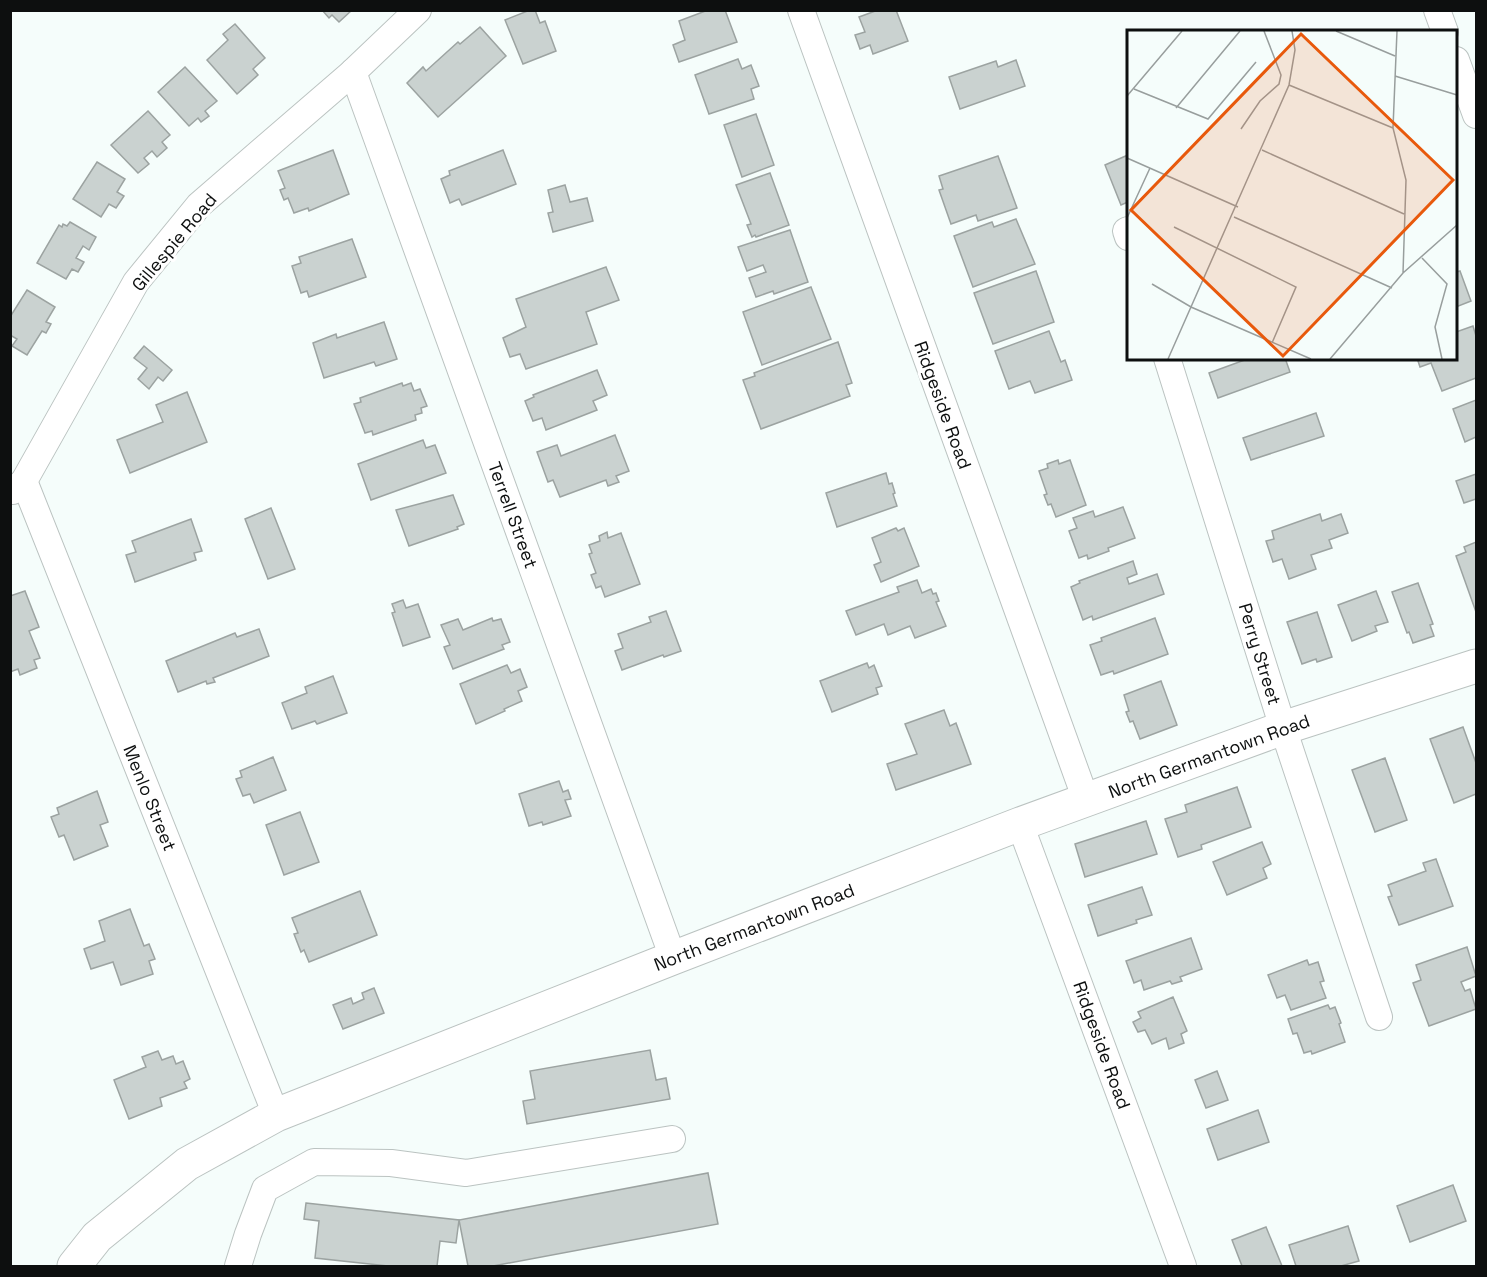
<svg xmlns="http://www.w3.org/2000/svg" width="1487" height="1277" font-family="'Space Grotesk',sans-serif">
<style>
.building{fill:#cad2d0;stroke:#9ca3a1;stroke-width:1.5}
.lines{fill:none;stroke-linecap:round;stroke-linejoin:round}
.minor-casing{stroke:#bbc3c1;stroke-width:28}
.major-casing{stroke:#bbc3c1;stroke-width:35}
.minor{stroke:#fff;stroke-width:26}
.major{stroke:#fff;stroke-width:33}
.labels{text-anchor:middle;dominant-baseline:central;stroke-width:6;stroke-linejoin:round;paint-order:stroke}
.street-label{font-size:18px;fill:#0d0f0f;stroke:#fff}
.inset-road{fill:none;stroke:#989e9d;stroke-width:1.5}
.view{fill:#e8590c;fill-opacity:0.15;stroke:#e8590c;stroke-width:3}
.inset-edge{fill:none;stroke:#0d0f0f;stroke-width:3}
</style>
<rect width="100%" height="100%" fill="#f5fdfb"/>
<g class="building">
<path d="M322,10h30l-13,12 -7,-7 -3,3z"/>
<path d="M530,10h5l5,13 5,-2 11,30 -33,13 -18,-44z"/>
<path d="M708,10h17l12,32 -58,20 -6,-17 12,-5 -6,-19z"/>
<path d="M878,10h18l12,31 -35,13 -3,-9 -10,4 -5,-14 10,-3 -6,-15z"/>
<path d="M235,24l30,34 -12,11 5,6 -21,19 -30,-34 21,-20 -5,-6z"/>
<path d="M480,27l26,29 -68,61 -31,-34 16,-16 3,4 32,-29 2,2z"/>
<path d="M738,59l4,10 9,-4 8,21 -8,3 3,10 -45,15 -14,-39z"/>
<path d="M1016,60l9,26 -65,23 -11,-32 47,-16 2,6z"/>
<path d="M185,67l32,34 -12,10 4,5 -8,6 -3,-4 -9,8 -31,-34z"/>
<path d="M148,111l22,24 -8,7 5,6 -10,9 -5,-6 -8,7 5,6 -11,9 -27,-28z"/>
<path d="M756,114l18,51 -32,12 -18,-52z"/>
<path d="M333,150l16,44 -40,17 -1,-3 -14,5 -6,-15 -4,2 -4,-10 5,-2 -7,-17z"/>
<path d="M503,150l13,34 -54,21 -3,-6 -9,4 -9,-24 9,-4 -1,-4z"/>
<path d="M1128,155v47l-7,3 -16,-40z"/>
<path d="M998,156l19,52 -39,13 -2,-6 -25,9 -12,-34 4,-1 -4,-13z"/>
<path d="M97,162l28,17 -8,13 7,4 -8,12 -7,-4 -8,13 -28,-18z"/>
<path d="M770,173l19,52 -33,12 -1,-2 -3,2 -5,-12 4,-1 -15,-39z"/>
<path d="M565,185l5,17 17,-4 6,23 -40,11 -5,-19 5,-1 -5,-22z"/>
<path d="M1016,219l19,45 -62,23 -19,-51 38,-14 2,5z"/>
<path d="M70,222l26,15 -7,13 -6,-4 -7,12 8,4 -6,10 -6,-3 -6,10 -29,-16 22,-38 3,2 1,-3 4,2z"/>
<path d="M790,230l18,52 -34,12 -1,-3 -17,6 -7,-19 17,-6 -3,-7 -16,6 -9,-24z"/>
<path d="M352,239l14,38 -57,20 -2,-6 -6,2 -9,-27 9,-3 -2,-6z"/>
<path d="M606,267l13,33 -33,12 11,32 -71,25 -6,-15 -10,3 -7,-19 23,-11 -10,-28z"/>
<path d="M1036,271l18,51 -61,22 -19,-51z"/>
<path d="M1460,271l11,30 -15,6v-35z"/>
<path d="M811,287l20,52 -69,26 -19,-53z"/>
<path d="M27,290l28,17 -9,15 5,2 -5,9 -4,-2 -15,24 -15,-9 5,-7 -7,-4v-18z"/>
<path d="M384,322l13,37 -21,7 -2,-4 -50,16 -11,-35 23,-9 1,4z"/>
<path d="M1473,326l3,10v42l-34,13 -11,-28 -11,4 -3,-9h39v-26z"/>
<path d="M1049,331l12,31 4,-2 7,20 -37,13 -5,-12 -21,8 -14,-38z"/>
<path d="M838,342l14,41 -6,2 4,11 -89,33 -18,-49 12,-4 -1,-3z"/>
<path d="M144,346l28,24 -9,11 -5,-4 -9,12 -11,-10 9,-11 -13,-10z"/>
<path d="M1250,358h35l5,14 -72,26 -9,-25z"/>
<path d="M597,370l10,25 -14,6 4,9 -51,20 -4,-12 -9,3 -8,-20 9,-4 -1,-2z"/>
<path d="M402,383l1,3 8,-3 3,8 6,-2 7,17 -6,2 1,5 -7,2 1,5 -43,15 -1,-4 -7,2 -11,-29 7,-2 -1,-4z"/>
<path d="M187,392l20,50 -77,31 -13,-33 46,-18 -7,-17z"/>
<path d="M1476,400v37l-11,5 -12,-33z"/>
<path d="M1316,413l8,23 -73,24 -8,-22z"/>
<path d="M615,435l14,36 -13,5 3,6 -11,4 -2,-6 -46,17 -7,-17 -5,2 -11,-30 20,-7 4,11z"/>
<path d="M423,440l3,8 9,-3 11,28 -75,27 -13,-36z"/>
<path d="M1058,460l1,4 11,-4 16,45 -30,12 -5,-13 -3,1 -4,-10 3,-1 -8,-23 9,-3 -1,-4z"/>
<path d="M886,473l3,11 3,-1 3,10 -2,1 4,12 -60,21 -11,-34z"/>
<path d="M1476,474v25l-12,4 -8,-22z"/>
<path d="M453,495l11,29 -7,3 1,2 -49,17 -13,-36z"/>
<path d="M1123,507l12,31 -27,10 1,3 -21,8 -1,-4 -8,3 -10,-27 8,-3 -4,-10 20,-7 2,6z"/>
<path d="M271,508l24,61 -27,10 -23,-60z"/>
<path d="M1320,514l2,7 19,-7 7,19 -19,7 3,8 -21,7 5,14 -27,10 -7,-20 -9,3 -7,-21 8,-2 -2,-8z"/>
<path d="M191,519l11,32 -8,2 2,7 -61,22 -9,-27 10,-3 -4,-11z"/>
<path d="M896,528l2,3 6,-3 15,38 -38,16 -7,-17 7,-3 -9,-24z"/>
<path d="M607,532l1,6 13,-5 19,51 -35,13 -4,-11 -5,2 -5,-13 5,-2 -7,-19 3,-1 -3,-8 11,-4 -1,-5z"/>
<path d="M1476,542v70l-20,-56 10,-4 -2,-5z"/>
<path d="M1133,561l4,13 -10,4 2,6 28,-10 7,20 -71,26 -1,-4 -9,4 -12,-33 9,-4 -1,-2z"/>
<path d="M917,580l5,13 9,-4 2,5 3,-1 3,8 -3,1 10,24 -31,12 -5,-12 -22,9 -4,-11 -28,11 -10,-24 53,-19 -2,-5z"/>
<path d="M1418,583l15,41 -3,1 4,11 -21,7 -4,-11 -2,1 -15,-41z"/>
<path d="M25,591l14,36 -10,4 11,27 -6,2 3,8 -17,7 -2,-6 -8,3v-76z"/>
<path d="M1376,591l12,31 -13,4 2,5 -25,10 -14,-36z"/>
<path d="M403,600l3,8 12,-4 12,33 -27,9 -11,-33 3,-1 -3,-8z"/>
<path d="M666,611l15,40 -17,6 -1,-2 -41,15 -7,-19 8,-3 -5,-14 33,-12 -2,-5z"/>
<path d="M1317,612l15,45 -15,5 -1,-3 -14,5 -15,-42z"/>
<path d="M492,618l1,3 8,-2 9,23 -8,3 2,4 -51,20 -9,-22 6,-2 -9,-20 17,-6 5,11z"/>
<path d="M1155,618l13,36 -54,20 -1,-3 -12,4 -11,-30 12,-4 -1,-3z"/>
<path d="M259,629l10,27 -56,22 2,4 -8,2 -1,-3 -28,11 -12,-31 69,-28 2,4z"/>
<path d="M867,663l2,5 5,-3 8,21 -6,2 2,6 -46,18 -12,-31z"/>
<path d="M507,665l4,8 9,-4 7,18 -9,4 4,10 -18,8 1,2 -29,13 -16,-40z"/>
<path d="M333,676l14,37 -30,11 -2,-3 -23,8 -10,-26 25,-10 -2,-6z"/>
<path d="M1161,681l16,44 -37,14 -7,-18 -3,1 -4,-10 3,-1 -5,-16z"/>
<path d="M944,710l6,16 6,-3 15,41 -75,26 -9,-26 30,-10 -12,-30z"/>
<path d="M1463,727l13,36v31l-22,9 -24,-64z"/>
<path d="M273,757l13,33 -32,13 -4,-9 -7,2 -7,-17 6,-2 -2,-6z"/>
<path d="M1385,758l22,62 -32,12 -23,-62z"/>
<path d="M559,781l4,11 5,-2 3,9 -6,1 6,16 -28,9 -1,-3 -13,4 -10,-32z"/>
<path d="M1237,787l14,40 -50,18 1,4 -24,8 -13,-38 22,-7 -2,-7z"/>
<path d="M97,791l11,31 -8,3 8,21 -34,14 -10,-25 -5,2 -8,-20 8,-3 -2,-6z"/>
<path d="M300,812l19,50 -35,13 -18,-50z"/>
<path d="M1146,821l11,33 -72,23 -10,-33z"/>
<path d="M1262,842l9,22 -8,4 4,10 -40,17 -14,-33z"/>
<path d="M1436,859l17,47 -54,19 -11,-28 4,-1 -4,-11 38,-14 -3,-8z"/>
<path d="M1142,887l10,28 -16,5 1,3 -39,13 -10,-31z"/>
<path d="M360,891l17,44 -68,27 -5,-12 -3,2 -7,-18 4,-1 -6,-15z"/>
<path d="M130,909l14,37 5,-2 6,15 -6,2 4,13 -32,11 -8,-23 -22,7 -7,-20 21,-8 -6,-20z"/>
<path d="M1191,938l11,31 -22,8 2,4 -10,3 -2,-3 -26,9 -3,-10 -7,3 -8,-22z"/>
<path d="M1467,947l9,29 -15,6 4,9 5,-2 6,20 -47,17 -16,-43 8,-3 -5,-15z"/>
<path d="M1307,960l2,5 9,-3 6,19 -4,1 6,16 -35,12 -6,-15 -8,3 -9,-23z"/>
<path d="M374,988l10,25 -41,16 -10,-24 18,-7 2,6 11,-5 -2,-6z"/>
<path d="M1173,997l14,34 -6,3 3,9 -15,6 -3,-11 -14,6 -7,-14 -7,2 -5,-10 8,-4 -3,-6z"/>
<path d="M1328,1005l2,4 5,-2 6,16 -2,1 6,18 -33,12 -1,-3 -7,2 -7,-20 -4,1 -5,-15z"/>
<path d="M650,1050l6,30 10,-2 4,21 -143,25 -4,-23 12,-2 -5,-28z"/>
<path d="M158,1051l4,9 11,-4 3,8 7,-3 7,18 -6,3 3,6 -27,10 2,8 -33,13 -15,-39 32,-13 -4,-10z"/>
<path d="M1217,1071l11,29 -22,8 -11,-28z"/>
<path d="M1258,1110l11,32 -51,18 -11,-31z"/>
<path d="M708,1173l10,51 -225,42h-25l-9,-46z"/>
<path d="M1453,1185l13,36 -56,21 -13,-36z"/>
<path d="M306,1203l153,17 -3,23 -16,-2 -3,25h-49l-73,-8 4,-37 -15,-2z"/>
<path d="M1348,1226l11,35 -18,5h-45l-7,-21z"/>
<path d="M1266,1227l16,39h-40l-10,-26z"/>
</g>
<g class="lines">
<g class="minor-casing">
<g id="minor">
<path d="M801,10l285,790"/>
<path d="M1437,10l8,22"/>
<path d="M1456,60l20,55"/>
<path d="M353,72l320,886"/>
<path d="M1128,230l-2,1 2,6"/>
<path d="M1167,358l116,370 96,289"/>
<path d="M24,481l252,634"/>
<path d="M13,491l11,-10 112,-199 63,-77 154,-133 65,-62"/>
<path d="M1020,824l163,442"/>
<path d="M238,1266l10,-32 17,-45 49,-27 77,1 75,10 206,-34"/>
</g>
</g>
<g class="major-casing">
<path id="major" d="M74,1266l23,-29 90,-73 89,-49 397,-157 347,-134 263,-96 193,-62"/>
</g>
<use href="#minor" class="minor"/>
<use href="#major" class="major"/>
</g>
<g class="labels">
<g class="street-label">
<text transform="translate(174 242) rotate(-50)">Gillespie Road</text>
<text transform="translate(943 405) rotate(70)">Ridgeside Road</text>
<text transform="translate(513 515) rotate(70)">Terrell Street</text>
<text transform="translate(1260 654) rotate(73)">Perry Street</text>
<text transform="translate(1209 756) rotate(-20)">North Germantown Road</text>
<text transform="translate(150 798) rotate(68)">Menlo Street</text>
<text transform="translate(754 927) rotate(-21)">North Germantown Road</text>
<text transform="translate(1102 1045) rotate(70)">Ridgeside Road</text>
</g>
</g>
<g transform="translate(1127 30)">
<rect width="330" height="330" fill="#f5fdfb"/>
<path class="inset-road" d="M209,1l59,25M270,1l-4,97 13,52 -3,93M268,46l62,19M162,55l104,43M7,59l74,30 48,-57M0,66l55,-65M49,78l64,-77M114,99l19,-28 19,-17 2,-9 -17,-44M135,120l142,64M0,128l111,49M107,187l158,71M0,188l23,-50M47,197l122,60 -24,56M295,228l25,26 -12,43 7,32M25,254l39,23 120,52M41,329l121,-274 6,-35 -3,-19M203,329l73,-86 54,-48"/>
<path class="view" d="M174,4l152,146 -170,176 -152,-146z"/>
<rect width="330" height="330" class="inset-edge"/>
</g>
<rect width="1487" height="1277" fill="none" stroke="#0d0f0f" stroke-width="24"/>
</svg>
